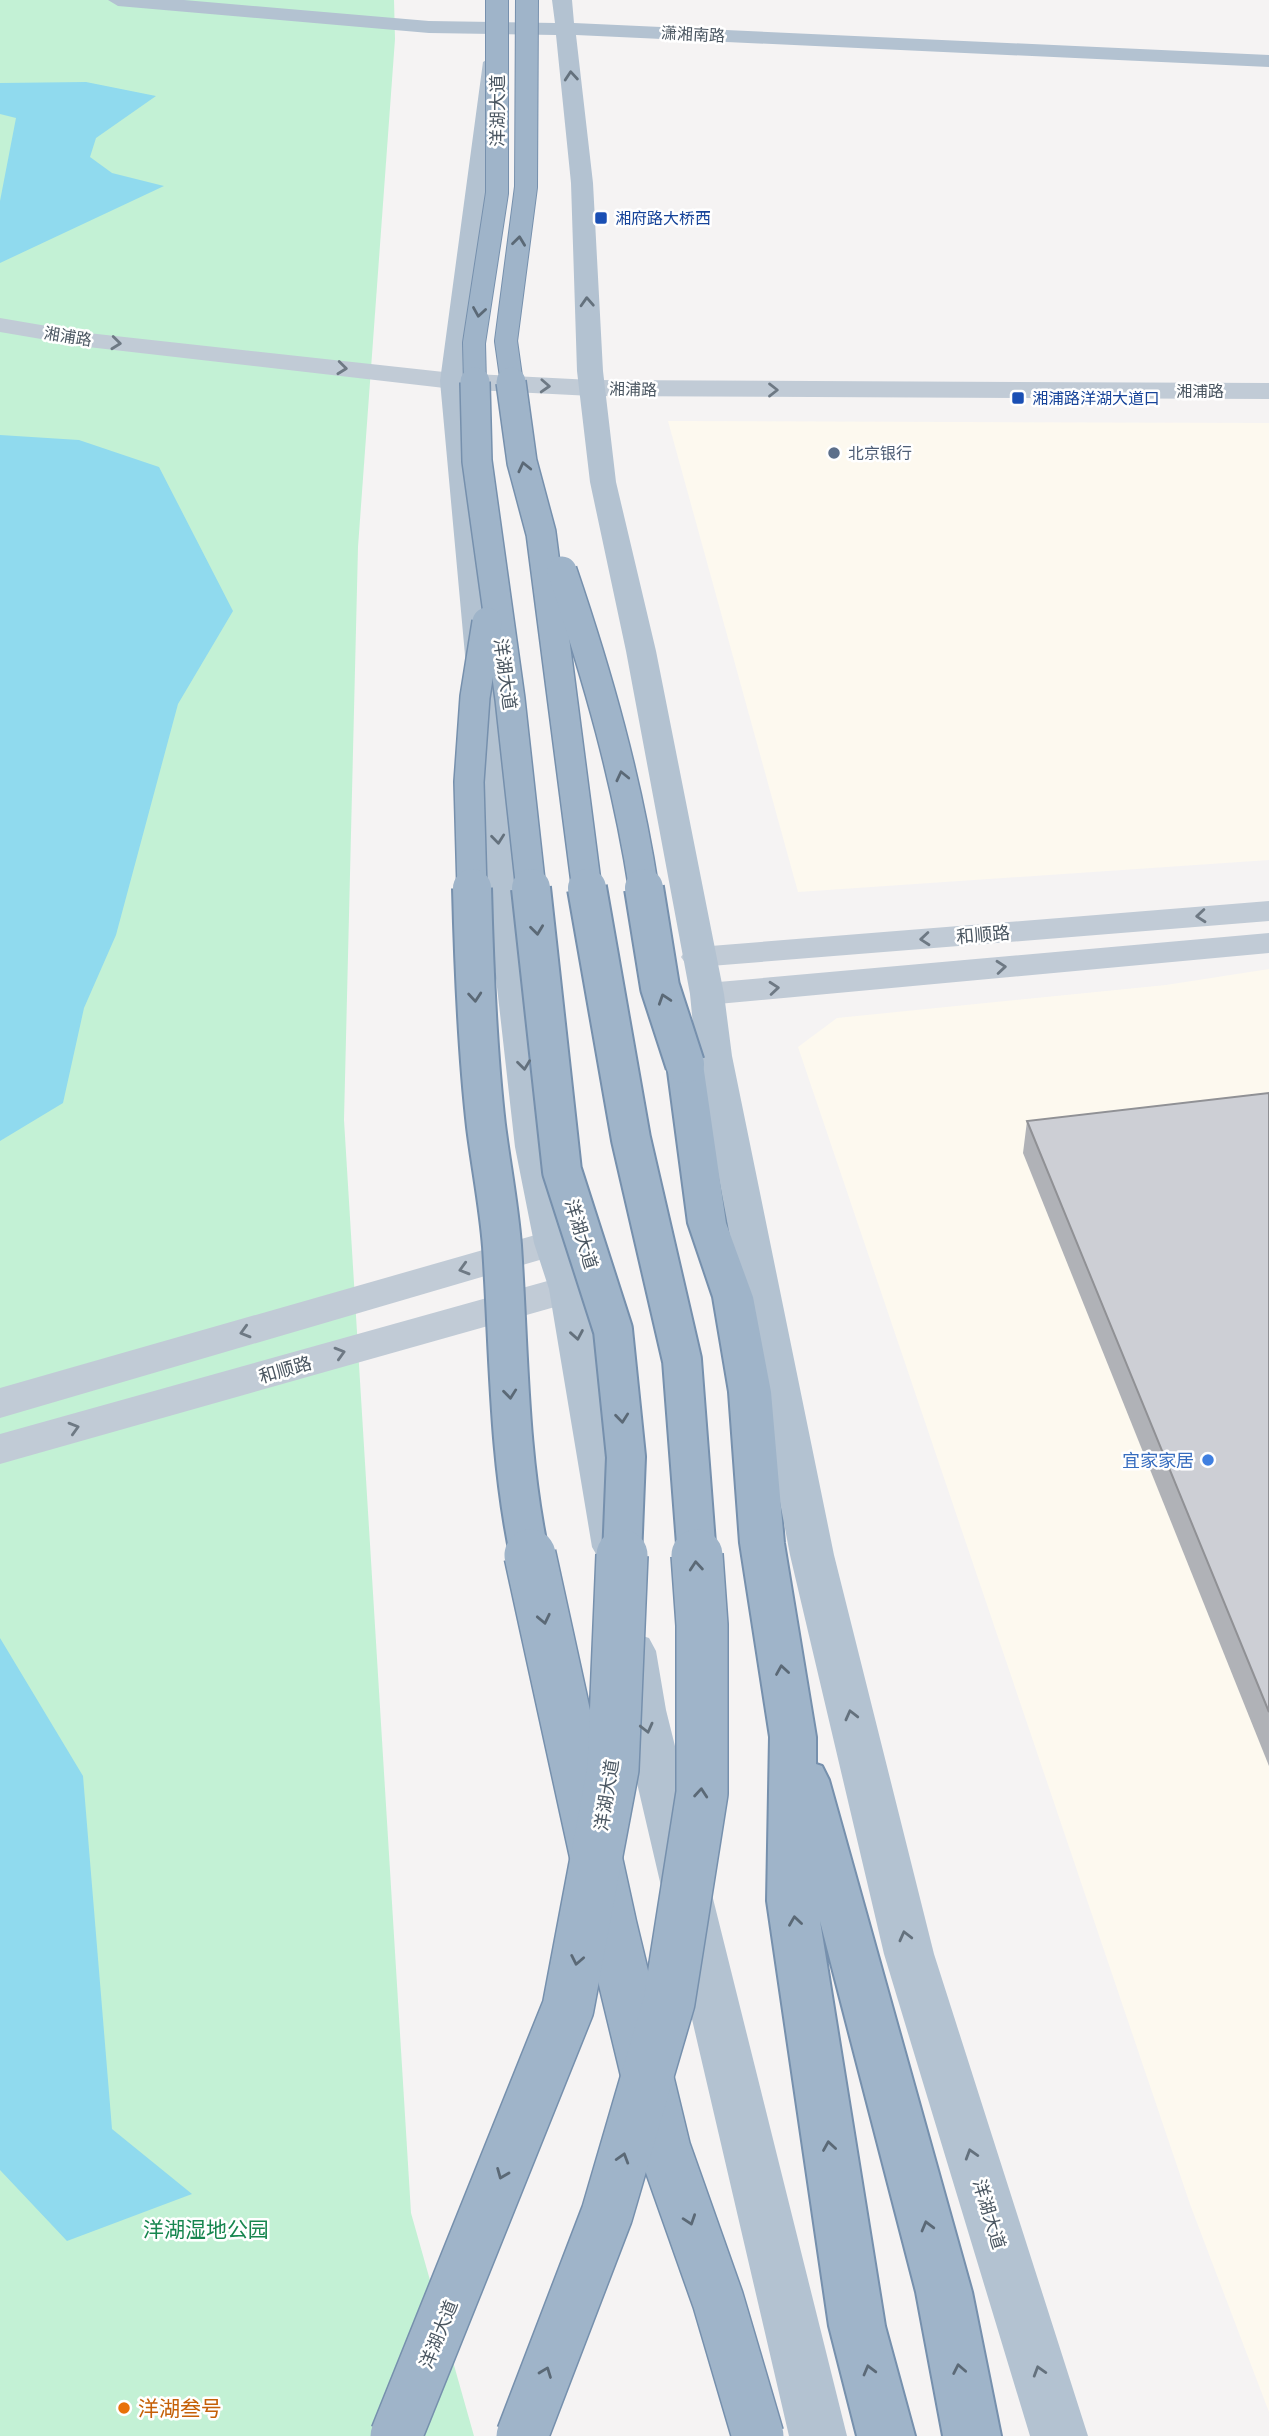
<svg xmlns="http://www.w3.org/2000/svg" width="1269" height="2436" font-family="Ubuntu,'Noto Sans SC',sans-serif">
<style>
.commercial{fill:#fdf9ef}
.green{fill:#c3f1d5}
.water{fill:#90daee}
.lines{fill:none;stroke-linecap:round;stroke-linejoin:round}
.trunk-casing{stroke:#7690ad;stroke-width:4}
.secondary{fill:#c1cbd6;fill-rule:evenodd}
.primary{fill:#b3c2d1;fill-rule:evenodd}
.trunk{fill:#9fb4c9;fill-rule:evenodd}
.trunk-bridge-far3-casing{stroke:#7690ad;stroke-width:24;stroke-linecap:butt}
.trunk-bridge-far2-casing{stroke:#7690ad;stroke-width:32;stroke-linecap:butt}
.trunk-bridge-far1-casing{stroke:#7690ad;stroke-width:42;stroke-linecap:butt}
.trunk-bridge-casing{stroke:#7690ad;stroke-width:54;stroke-linecap:butt}
.trunk-bridge-far3{stroke:#9fb4c9;stroke-width:22}
.trunk-bridge-far2{stroke:#9fb4c9;stroke-width:29}
.trunk-bridge-far1{stroke:#9fb4c9;stroke-width:38}
.trunk-bridge{stroke:#9fb4c9;stroke-width:51}
.wall{fill:#b0b2b7}
.building{fill:#cdcfd5;stroke:#909195;stroke-width:2}
.oneway{stroke:#64717d}
.oneway2{stroke:#5b6976}
.oneway3{stroke:#6e7984}
.transit-dot{fill:#1a4fb4;stroke:#fff;stroke-width:2.5}
.service-dot{fill:#5c6f8a;stroke:#fff;stroke-width:2.5}
.shop-dot{fill:#3f7fe0;stroke:#fff;stroke-width:2.5}
.food-dot{fill:#e8710a;stroke:#fff;stroke-width:2.5}
.labels{text-anchor:middle;dominant-baseline:central;stroke-width:5;stroke-linejoin:round;paint-order:stroke}
.far-street-label{font-size:16px;fill:#4a5661;stroke:#fff}
.far-transit-label{font-size:16px;fill:#164399;stroke:#fff;text-anchor:start}
.far-service-label{font-size:16px;fill:#4e5e75;stroke:#fff;text-anchor:start}
.street-label{font-size:18px;fill:#4a5661;stroke:#fff}
.shop-label{font-size:18px;fill:#366cbe;stroke:#fff;text-anchor:end}
.near-park-label{font-size:21px;fill:#17864f;stroke:#fff}
.near-food-label{font-size:21px;fill:#c56008;stroke:#fff;text-anchor:start}
</style>
<rect width="100%" height="100%" fill="#f5f3f3"/>
<g class="commercial">
<path d="M668,421l601,2v437l-471,32z"/>
<path d="M1269,969v1443l-78,-205 -393,-1160 39,-29 329,-33z"/>
</g>
<path class="green" d="M0,0h394l1,39 -37,508 -14,573 67,1093 63,223h-474z"/>
<g class="water">
<path d="M86,82l70,14 -60,42 -6,19 22,16 52,13 -164,77v-62l16,-83 -16,-4v-31z"/>
<path d="M0,435l79,5 80,27 74,144 -55,93 -62,231 -32,73 -21,95 -63,38z"/>
<path d="M0,1638l83,138 29,353 80,65 -125,47 -67,-71z"/>
</g>
<g class="lines">
<g class="trunk-casing">
<path id="trunk" d="M685,1053l13,3 5,8 23,159 27,74 18,95 13,151 32,194v27l6,2 7,14 143,512 29,144h-58l-27,-144 -96,-371 65,405 30,110h-58l-28,-110 -62,-425 3,-164 -30,-194 -11,-151 -16,-95 -25,-74 -21,-159 5,-8z"/>
</g>
<g class="secondary">
<path d="M0,318l88,15 365,40 139,7 677,3v16l-677,-3 -139,-7 -365,-42 -88,-15z"/>
<path d="M1269,901v20l-571,46 -12,-3 -5,-7 5,-7 12,-3z"/>
<path d="M1269,933v20l-562,52 -12,-4 -5,-7 5,-7 12,-4z"/>
<path d="M553,1230l14,4 5,9 -5,9 -567,166v-30z"/>
<path d="M569,1275l14,4 6,10 -6,10 -583,165v-30z"/>
</g>
<g class="primary">
<path d="M108,0h76l245,21 126,2 -3,-23h20l2,23 695,32v12l-693,-32 17,148 10,188 13,111 40,169 68,343 8,62 102,499 100,399 154,482h-58l-146,-482 -94,-399 -94,-499 -6,-62 -64,-343 -36,-169 -13,-111 -6,-188 -15,-148 -127,-2 -311,-27z"/>
<path d="M493,56l10,6 -37,319 56,526 31,240 19,96 17,46 47,258 -7,12 -15,5 -15,-5 -7,-12 -43,-258 -15,-46 -19,-96 -27,-240 -48,-526 43,-319z"/>
<path d="M633,1633l16,5 7,13 10,59 181,726h-58l-169,-726 -10,-59 7,-13z"/>
</g>
<use href="#trunk" class="trunk"/>
<g class="trunk-bridge-far3-casing">
<g id="trunk-bridge-far3">
<path d="M475,384l-1,-41 23,-150v-193"/>
<path d="M512,384l-6,-43 20,-154 1,-187"/>
</g>
</g>
<g class="trunk-bridge-far2-casing">
<g id="trunk-bridge-far2">
<path d="M475,382l2,79 33,238 21,191"/>
<path d="M511,382l11,80 19,71 46,357"/>
<path d="M562,571c36,106 65,209 82,319"/>
<path d="M472,890l-3,-108 6,-85 12,-75"/>
</g>
</g>
<g class="trunk-bridge-far1-casing">
<g id="trunk-bridge-far1">
<path d="M472,888c2,79 5,159 14,238 5,40 13,80 16,120 7,104 6,209 28,311"/>
<path d="M531,888l31,283 51,159 13,127 -4,100"/>
<path d="M587,888l44,251 51,221 15,197"/>
<path d="M644,888l16,99 25,77"/>
</g>
</g>
<g class="trunk-bridge-casing">
<g id="trunk-bridge">
<path d="M530,1555l81,371 54,224 53,150 40,136"/>
<path d="M396,2436l172,-428 45,-239 9,-214"/>
<path d="M522,2436l85,-222 62,-212 33,-209v-168l-5,-70"/>
</g>
</g>
<use href="#trunk-bridge-far3" class="trunk-bridge-far3"/>
<use href="#trunk-bridge-far2" class="trunk-bridge-far2"/>
<use href="#trunk-bridge-far1" class="trunk-bridge-far1"/>
<use href="#trunk-bridge" class="trunk-bridge"/>
</g>
<path class="wall" d="M1269,1093v673l-246,-613 4,-32z"/>
<path class="building" d="M1269,1093v619l-242,-591z"/>
<defs><path id="oneway-chevron" d="M-2-3.5L2.5 0L-2 3.5" fill="none" stroke-width="1.6" stroke-linecap="round" stroke-linejoin="round" transform="scale(1.75)"/></defs>
<g class="oneway">
<use href="#oneway-chevron" transform="translate(571 76) rotate(-95)"/>
<use href="#oneway-chevron" transform="translate(587 302) rotate(-93)"/>
<use href="#oneway-chevron" transform="translate(498 839) rotate(84)"/>
<use href="#oneway-chevron" transform="translate(524 1065) rotate(83)"/>
<use href="#oneway-chevron" transform="translate(577 1335) rotate(80)"/>
<use href="#oneway-chevron" transform="translate(851 1715) rotate(-104)"/>
<use href="#oneway-chevron" transform="translate(647 1728) rotate(76)"/>
<use href="#oneway-chevron" transform="translate(905 1936) rotate(-104)"/>
<use href="#oneway-chevron" transform="translate(971 2154) rotate(-107)"/>
<use href="#oneway-chevron" transform="translate(1039 2371) rotate(-107)"/>
</g>
<g class="oneway2">
<use href="#oneway-chevron" transform="translate(519 241) rotate(-83)"/>
<use href="#oneway-chevron" transform="translate(479 312) rotate(99)"/>
<use href="#oneway-chevron" transform="translate(524 467) rotate(-103)"/>
<use href="#oneway-chevron" transform="translate(622 776) rotate(-103)"/>
<use href="#oneway-chevron" transform="translate(537 930) rotate(83)"/>
<use href="#oneway-chevron" transform="translate(475 997) rotate(85)"/>
<use href="#oneway-chevron" transform="translate(664 999) rotate(-108)"/>
<use href="#oneway-chevron" transform="translate(510 1394) rotate(84)"/>
<use href="#oneway-chevron" transform="translate(622 1418) rotate(84)"/>
<use href="#oneway-chevron" transform="translate(696 1566) rotate(-95)"/>
<use href="#oneway-chevron" transform="translate(544 1619) rotate(78)"/>
<use href="#oneway-chevron" transform="translate(782 1670) rotate(-99)"/>
<use href="#oneway-chevron" transform="translate(701 1793) rotate(-85)"/>
<use href="#oneway-chevron" transform="translate(795 1921) rotate(-98)"/>
<use href="#oneway-chevron" transform="translate(577 1960) rotate(101)"/>
<use href="#oneway-chevron" transform="translate(829 2146) rotate(-99)"/>
<use href="#oneway-chevron" transform="translate(623 2158) rotate(-73)"/>
<use href="#oneway-chevron" transform="translate(502 2174) rotate(112)"/>
<use href="#oneway-chevron" transform="translate(690 2220) rotate(71)"/>
<use href="#oneway-chevron" transform="translate(927 2226) rotate(-105)"/>
<use href="#oneway-chevron" transform="translate(959 2369) rotate(-101)"/>
<use href="#oneway-chevron" transform="translate(869 2370) rotate(-105)"/>
<use href="#oneway-chevron" transform="translate(546 2372) rotate(-69)"/>
</g>
<g class="oneway3">
<use href="#oneway-chevron" transform="translate(116 343) rotate(6)"/>
<use href="#oneway-chevron" transform="translate(342 368) rotate(6)"/>
<use href="#oneway-chevron" transform="translate(545 386) rotate(3)"/>
<use href="#oneway-chevron" transform="translate(773 390)"/>
<use href="#oneway-chevron" transform="translate(1201 916) rotate(175)"/>
<use href="#oneway-chevron" transform="translate(925 939) rotate(175)"/>
<use href="#oneway-chevron" transform="translate(1001 967) rotate(-5)"/>
<use href="#oneway-chevron" transform="translate(774 988) rotate(-5)"/>
<use href="#oneway-chevron" transform="translate(464 1269) rotate(164)"/>
<use href="#oneway-chevron" transform="translate(245 1332) rotate(164)"/>
<use href="#oneway-chevron" transform="translate(340 1353) rotate(-16)"/>
<use href="#oneway-chevron" transform="translate(74 1428) rotate(-16)"/>
</g>
<g class="transit-dot">
<rect x="594" y="211" width="14" height="14" rx="3.5"/>
<rect x="1011" y="391" width="14" height="14" rx="3.5"/>
</g>
<circle class="service-dot" cx="834" cy="453" r="7"/>
<circle class="shop-dot" cx="1208" cy="1460" r="7"/>
<circle class="food-dot" cx="124" cy="2408" r="7"/>
<g class="labels">
<g class="far-street-label">
<text transform="translate(693 34) rotate(3)">潇湘南路</text>
<text transform="translate(68 336) rotate(9)">湘浦路</text>
<text transform="translate(633 389) rotate(1)">湘浦路</text>
<text x="1200" y="391">湘浦路</text>
</g>
<g class="far-transit-label">
<text x="615" y="218">湘府路大桥西</text>
<text x="1032" y="398">湘浦路洋湖大道口</text>
</g>
<g class="far-service-label">
<text x="848" y="453">北京银行</text>
</g>
<g class="street-label">
<text transform="translate(497 111) rotate(-90)">洋湖大道</text>
<text transform="translate(506 674) rotate(82)">洋湖大道</text>
<text transform="translate(983 934) rotate(-5)">和顺路</text>
<text transform="translate(582 1234) rotate(73)">洋湖大道</text>
<text transform="translate(285 1369) rotate(-16)">和顺路</text>
<text transform="translate(606 1795) rotate(-81)">洋湖大道</text>
<text transform="translate(990 2214) rotate(73)">洋湖大道</text>
<text transform="translate(438 2334) rotate(-68)">洋湖大道</text>
</g>
<g class="shop-label">
<text x="1194" y="1460">宜家家居</text>
</g>
<g class="near-park-label">
<text x="206" y="2229">洋湖湿地公园</text>
</g>
<g class="near-food-label">
<text x="138" y="2408">洋湖叁号</text>
</g>
</g>
</svg>
